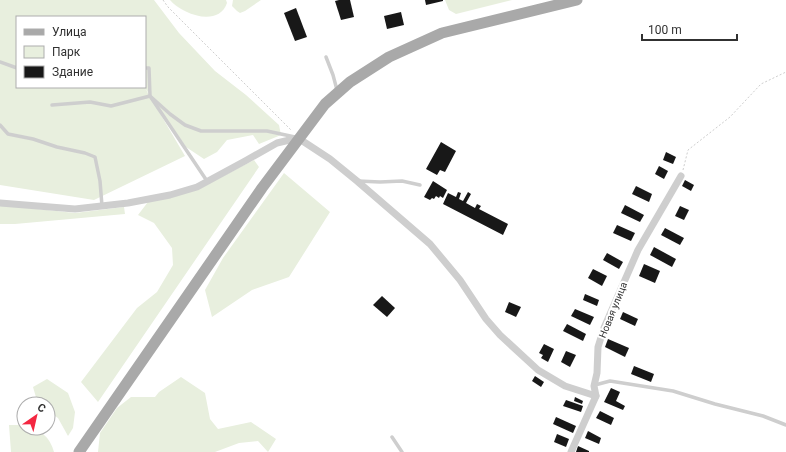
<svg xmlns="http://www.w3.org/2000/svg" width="786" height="452" font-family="Roboto,sans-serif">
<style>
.green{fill:#e8efde;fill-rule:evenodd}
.building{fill:#181818}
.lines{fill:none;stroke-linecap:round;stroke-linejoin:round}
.path{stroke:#cecece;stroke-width:1;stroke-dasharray:2 2;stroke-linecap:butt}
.service{stroke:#cecece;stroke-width:3.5}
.minor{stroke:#cecece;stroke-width:7}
.primary{stroke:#a9a9a9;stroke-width:11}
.labels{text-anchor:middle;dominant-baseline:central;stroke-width:4;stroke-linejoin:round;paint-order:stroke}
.street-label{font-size:10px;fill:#313131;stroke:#fff}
</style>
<rect width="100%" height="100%" fill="#fff"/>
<g class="green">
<path d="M0,0h154l25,33 36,38 31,24 33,30 2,10 -22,9 -6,-9 -26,5 -10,12 -13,7 -18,-12 -41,-59 40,68 -91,44 -94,-15zM17,17h128v70h-128z"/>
<path d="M170,0h56l1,3c-9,25 -45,11 -57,-3z"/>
<path d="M233,0h28l-16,11 -5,2 -3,-2 -5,-5z"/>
<path d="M445,0h67l-56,14 -7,-4z"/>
<path d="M254,160l5,7 -161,235 -17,-20 56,-74 20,-16 16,-27 -1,-17 -18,-25 -16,-8 13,-17 61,-16z"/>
<path d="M284,173l46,39 -41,65 -37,13 -40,27 -7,-27 18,-32z"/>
<path d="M0,205l75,8 49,-6 1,7 -110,10h-15z"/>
<path d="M181,377l24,16 5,26 8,10 33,-7 25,17 -8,13 -10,-11 -19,2 -24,9h-117l2,-19 17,-25 14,-11h24l4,-5z"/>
<path d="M47,379l21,14 7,19 -2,16 -5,8 -10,-18 -10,-7v-7h-10l-5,-17z"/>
<path d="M9,425h14l1,3c16,0 26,9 30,24h-43z"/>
</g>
<g class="building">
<path d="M339,0h11l4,17 -13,3 -6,-19z"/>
<path d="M425,0h18v1l-17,4z"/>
<path d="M296,8l11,29 -12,4 -11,-28z"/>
<path d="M401,12l3,13 -17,4 -3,-13z"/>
<path d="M441,142l15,9 -11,21 -5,-2 -3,5 -11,-6z"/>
<path d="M666,152l10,5 -3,7 -10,-4z"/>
<path d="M659,166l9,5 -4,8 -9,-5z"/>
<path d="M685,180l9,5 -3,6 -9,-5z"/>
<path d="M433,181l14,9 -4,8 -3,-2 -1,2 -3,-2 -2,3 -2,-1 -2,2 -6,-3z"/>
<path d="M636,186l16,8 -3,8 -17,-8z"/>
<path d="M458,192l3,1 -2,6 4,2 5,-9 3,2 -5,9 9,5 2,-4 4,2 -2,3 29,15 -5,11 -60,-31 5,-11 8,4z"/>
<path d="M625,205l19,10 -4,7 -19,-9z"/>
<path d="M680,206l9,4 -5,10 -9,-4z"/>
<path d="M617,225l18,8 -4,8 -18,-8z"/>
<path d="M665,228l19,10 -4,7 -19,-10z"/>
<path d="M654,247l22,12 -4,8 -22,-12z"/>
<path d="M607,253l16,9 -4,7 -16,-9z"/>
<path d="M644,264l16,7 -5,12 -16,-7z"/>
<path d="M593,269l14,7 -5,10 -14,-8z"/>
<path d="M585,294l14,6 -2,6 -14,-6z"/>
<path d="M382,296l13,12 -8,9 -14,-12z"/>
<path d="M509,302l12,5 -5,10 -11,-5z"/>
<path d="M575,309l19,8 -4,8 -19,-9z"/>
<path d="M623,312l15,7 -3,7 -15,-7z"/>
<path d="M567,324l19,10 -3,7 -20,-10z"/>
<path d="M608,339l21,9 -4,9 -20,-10z"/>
<path d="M544,344l10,5 -6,13 -7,-4 2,-3 -4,-2z"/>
<path d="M566,351l10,4 -6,12 -9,-5z"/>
<path d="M634,366l20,8 -3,8 -20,-8z"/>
<path d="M535,376l9,6 -3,5 -9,-6z"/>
<path d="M611,388l9,4 -4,9 9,5 -2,4 -19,-8z"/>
<path d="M575,397l8,4 -1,3 -8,-3z"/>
<path d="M566,400l17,6 -2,6 -18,-6z"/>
<path d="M600,411l14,7 -3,7 -15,-7z"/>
<path d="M556,417l20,9 -3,7 -20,-9z"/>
<path d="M588,431l13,7 -2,6 -14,-6z"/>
<path d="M557,434l12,5 -3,8 -12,-5z"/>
<path d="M578,446l11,5v1h-13z"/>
</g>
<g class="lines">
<g class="path">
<path d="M163,0l5,7 123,123"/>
<path d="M683,170l5,-20 42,-33 31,-33 25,-12"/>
</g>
<g class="service">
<path d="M326,57l7,18 4,15"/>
<path d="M0,62l17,6"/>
<path d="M145,68h4l1,28 57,85"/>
<path d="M52,105l38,-3 21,4 39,-10 20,18 15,11 16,6h66l28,6"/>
<path d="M0,125l8,9 25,5 24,8 28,6 10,4 5,24 2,25"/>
<path d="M358,181l22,1 22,-1 18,4"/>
<path d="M595,385l15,-4 63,10 42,13 48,12 23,9"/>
<path d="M392,437l10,15"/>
</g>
<g class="minor">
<path d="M0,203l75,6 53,-6 42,-8 27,-8 48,-26 32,-18 21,-5 32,21 27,22 73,63 30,36 26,39 14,16 38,35 27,16 31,10"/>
<path d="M571,452l25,-56 -2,-10 3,-13 1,-26 6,-19 34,-78 43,-74"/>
</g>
<path class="primary" d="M79,452l183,-264 63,-84 25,-22 39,-25 53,-24 135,-33"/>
</g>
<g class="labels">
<g class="street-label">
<text transform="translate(613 310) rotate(-68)">Новая улица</text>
</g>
</g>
<rect x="16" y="16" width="130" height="72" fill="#ffffff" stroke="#adadad"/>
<rect x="24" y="29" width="20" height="6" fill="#a9a9a9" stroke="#adadad"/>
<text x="52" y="36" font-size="12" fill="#313131">Улица</text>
<rect x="24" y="46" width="20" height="12" fill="#e8efde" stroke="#adadad"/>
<text x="52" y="56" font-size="12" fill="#313131">Парк</text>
<rect x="24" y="66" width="20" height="12" fill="#181818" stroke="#adadad"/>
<text x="52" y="76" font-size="12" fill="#313131">Здание</text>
<g transform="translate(36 416) rotate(34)"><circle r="19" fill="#ffffff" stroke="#adadad"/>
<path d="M0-3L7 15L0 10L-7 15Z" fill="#f42741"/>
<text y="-6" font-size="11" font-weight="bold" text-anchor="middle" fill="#313131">С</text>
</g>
<path d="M642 34v6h95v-6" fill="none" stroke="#313131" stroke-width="2"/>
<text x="648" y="34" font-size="12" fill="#313131" stroke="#ffffff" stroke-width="3" paint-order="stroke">100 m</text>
</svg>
